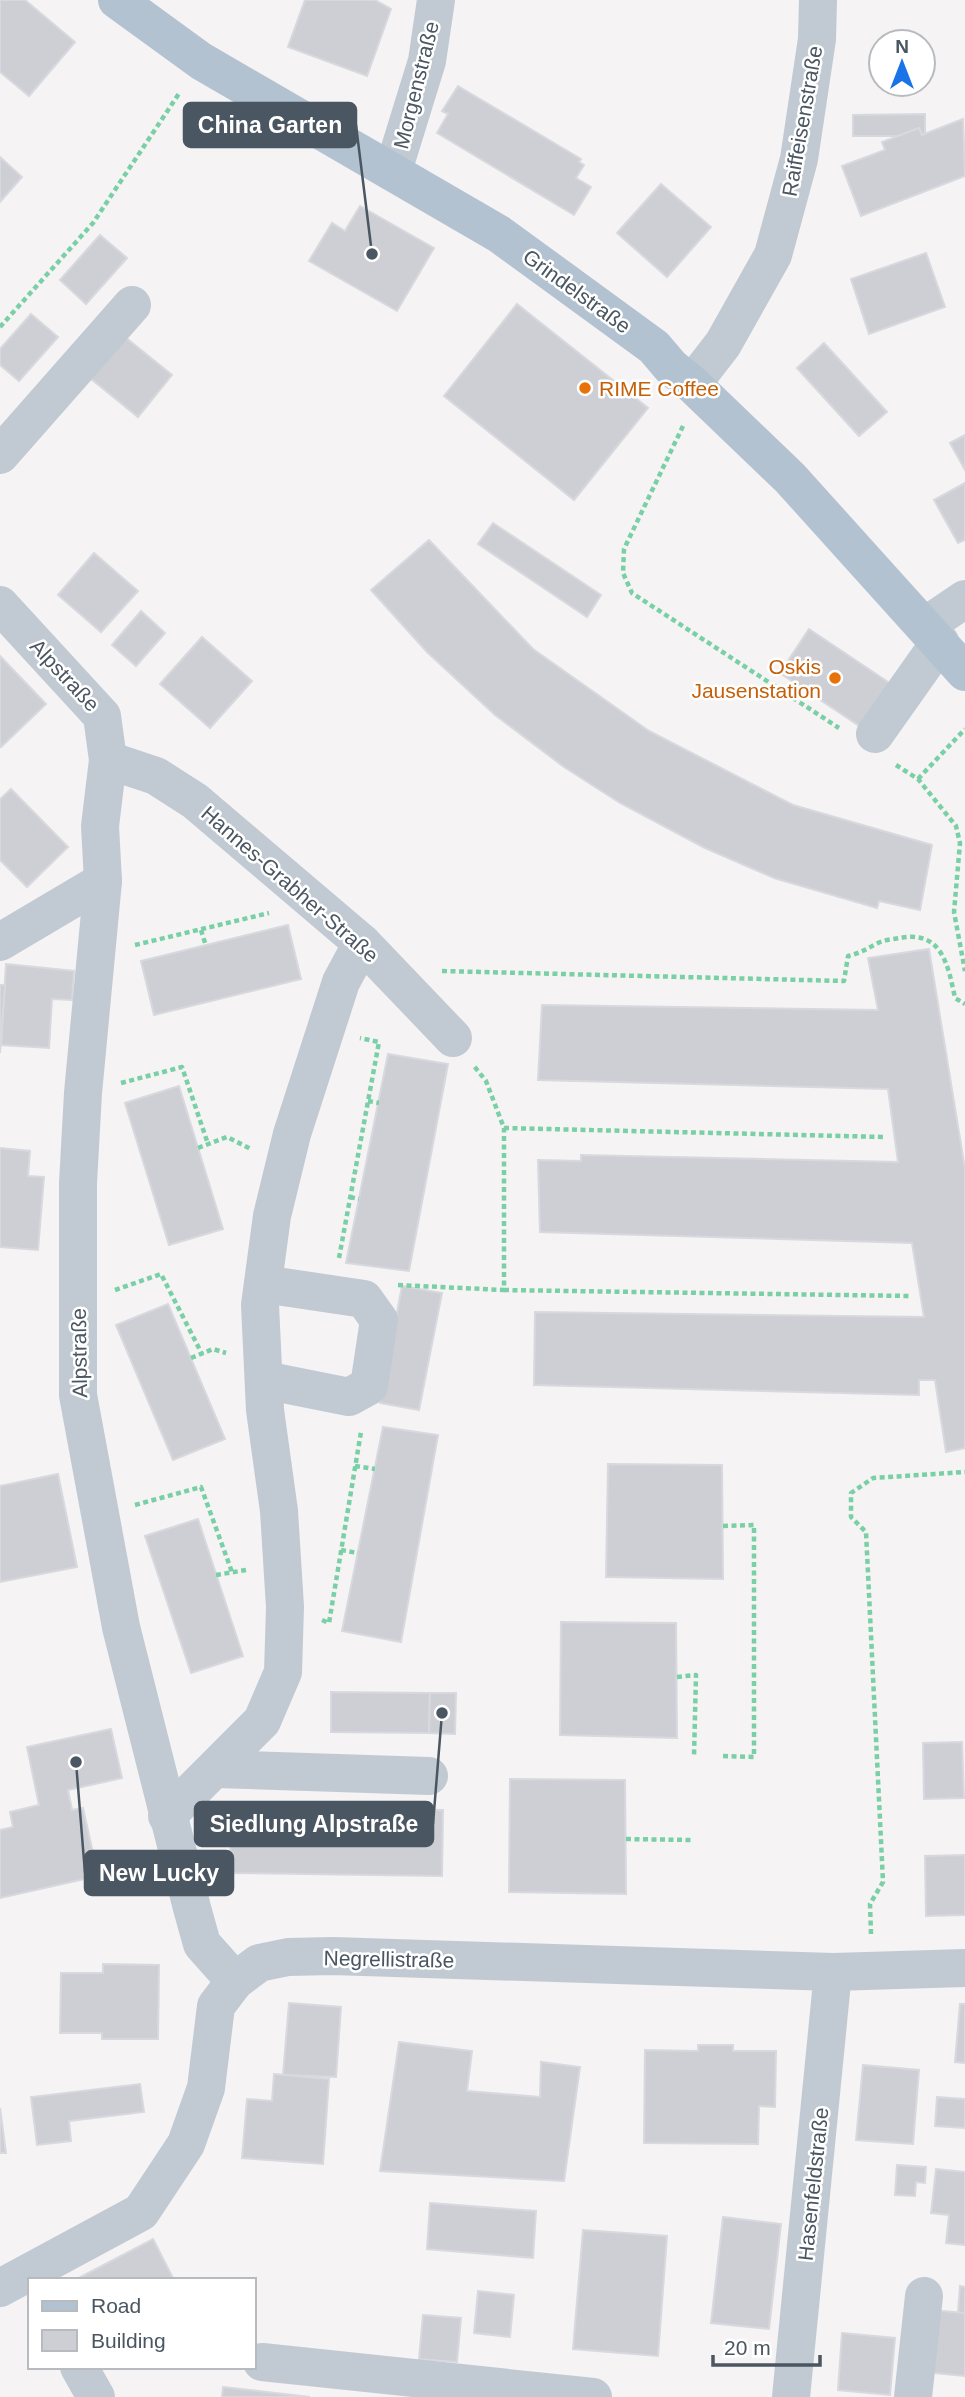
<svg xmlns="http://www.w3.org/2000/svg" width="965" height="2397" font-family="Helvetica,sans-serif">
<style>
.building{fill:#cdcfd5;stroke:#d7d9de;stroke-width:2}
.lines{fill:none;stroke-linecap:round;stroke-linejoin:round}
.path{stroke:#7ad0a6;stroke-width:4.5;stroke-dasharray:5 3.5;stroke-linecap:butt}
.minor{stroke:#c1cad2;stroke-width:38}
.major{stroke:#b3c2d1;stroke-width:38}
.food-dot{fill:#e8710a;stroke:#fff;stroke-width:2.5}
.labels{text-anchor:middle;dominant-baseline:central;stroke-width:5;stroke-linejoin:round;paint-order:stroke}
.street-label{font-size:21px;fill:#4a5661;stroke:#fff}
.food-label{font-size:21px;fill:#c56008;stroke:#fff;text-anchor:start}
.leader{fill:none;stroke:#4a5661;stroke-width:2.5}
.callout-dot{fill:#4a5661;stroke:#fff;stroke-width:2.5}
.callout{fill:#4a5661;stroke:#4a5661;stroke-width:2.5}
.callout-label{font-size:23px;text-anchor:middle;font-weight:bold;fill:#fff}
</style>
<rect width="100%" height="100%" fill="#f5f3f3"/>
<g class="building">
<path d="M0,0h25l50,42 -46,54 -29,-24z"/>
<path d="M305,0h70l16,9 -24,67 -79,-29z"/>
<path d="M458,86l123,73 -2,3 5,3 -8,13 15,9 -17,28 -137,-82 11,-19 -6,-3z"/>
<path d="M925,114v20l-3,1 -3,-7 -21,8h-45v-21z"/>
<path d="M963,119l2,57 -104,40 -19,-50 43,-16 -3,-8 37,-14 3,7z"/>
<path d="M0,157l22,20 -22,25z"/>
<path d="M661,184l50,43 -44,50 -50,-44z"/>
<path d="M360,206l74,42 -37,63 -88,-50 23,-38 13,8z"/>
<path d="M100,235l27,23 -41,46 -26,-24z"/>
<path d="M926,253l19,54 -76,27 -18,-55z"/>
<path d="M517,304l131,104 -74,92 -130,-104z"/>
<path d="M31,314l27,23 -39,44 -19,-16v-16z"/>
<path d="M125,337l47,38 -34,42 -48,-39z"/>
<path d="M824,343l63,69 -28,24 -62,-68z"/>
<path d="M965,435v35l-15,-27z"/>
<path d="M965,483v57l-7,3 -24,-43z"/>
<path d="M493,523l108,72 -14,22 -109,-73z"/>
<path d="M429,540l104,109 116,82 144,74 139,40 -12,65 -41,-9 -2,7 -103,-30 -69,-30 -85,-45 -56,-36 -69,-52 -68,-63 -56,-62z"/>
<path d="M94,553l44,38 -37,41 -43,-37z"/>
<path d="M141,611l24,22 -29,33 -24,-21z"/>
<path d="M809,629l82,55 -30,43 -81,-54z"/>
<path d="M202,637l50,44 -42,47 -50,-44z"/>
<path d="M0,656l46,48 -45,43 -1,-1z"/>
<path d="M11,789l57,58 -41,40 -27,-27v-61z"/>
<path d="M288,925l13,54 -147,36 -13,-54z"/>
<path d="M929,949l36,220v279l-19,4 -11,-72h-16v15l-385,-10 1,-73 389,5 -12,-74 -372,-11 -2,-72 43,1v-6l317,7 -10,-73 -350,-9 4,-75 336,5 -10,-52z"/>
<path d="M6,964l68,7 -2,29 -20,-1 -3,49 -48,-3z"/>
<path d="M0,985h5l-5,68z"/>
<path d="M388,1054l60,10 -39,207 -63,-8z"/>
<path d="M179,1086l44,143 -54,16 -44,-142z"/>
<path d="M0,1148l30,3 -2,25 16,1 -6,73 -38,-3z"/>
<path d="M402,1286l40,7 -23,117 -39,-7z"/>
<path d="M168,1304l57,135 -52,21 -57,-135z"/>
<path d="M383,1427l55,8 -37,207 -59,-11z"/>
<path d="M608,1464l114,1 1,114 -117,-2z"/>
<path d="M58,1474l19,93 -77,15v-96z"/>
<path d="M198,1519l45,137 -52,17 -46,-137z"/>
<path d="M561,1622l115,1 1,115 -117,-3z"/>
<path d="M331,1692l99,1 -1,40 -98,-1z"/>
<path d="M430,1693h26l-1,41 -26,-1z"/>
<path d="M111,1729l11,49 -54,12 4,20 11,-2 15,68 -98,22v-68l13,-3 -3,-15 29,-7 -12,-58z"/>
<path d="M962,1742l2,56 -40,1 -1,-56z"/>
<path d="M510,1779l115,1 1,114 -117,-2z"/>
<path d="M231,1807l212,3 -1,66 -212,-3z"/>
<path d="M965,1855v60l-39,1 -1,-60z"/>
<path d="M103,1964l56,1 -1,74h-56v-6h-42l1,-60h42z"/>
<path d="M289,2003l52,4 -5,70 -53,-2z"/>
<path d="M960,2004h5v59l-10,-1z"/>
<path d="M399,2042l73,9 -5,40 73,6 1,-35 39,5 -16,114 -184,-10z"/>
<path d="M698,2045h35v6h43l-1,56 -16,-1 -1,38 -114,-1 1,-93 53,1z"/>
<path d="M863,2065l56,5 -6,74 -57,-4z"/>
<path d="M274,2074l55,5 -6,85 -81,-6 5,-59 25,2z"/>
<path d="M140,2084l4,28 -75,9 2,20 -34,4 -6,-48z"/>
<path d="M937,2097l28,2v29l-30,-2z"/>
<path d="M0,2108l6,45h-6z"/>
<path d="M897,2165l29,2 -1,16 -9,-1 -1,14 -20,-1z"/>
<path d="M936,2169l29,3v73l-19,-2 3,-28 -18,-2z"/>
<path d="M430,2203l106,8 -3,47 -106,-9z"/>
<path d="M723,2217l58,7 -12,105 -58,-6z"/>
<path d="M583,2230l84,6 -9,120 -85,-7z"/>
<path d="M153,2239l21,41h-99z"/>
<path d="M960,2286l5,1v26h-7z"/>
<path d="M478,2291l36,4 -4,42 -36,-4z"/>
<path d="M932,2310l33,3v63l-40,-4z"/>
<path d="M423,2315l38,3 -4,44 -38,-3z"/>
<path d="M842,2333l53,5 -5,57 -52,-5z"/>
<path d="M223,2387l87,10h-88z"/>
</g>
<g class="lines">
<g class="path">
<path d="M0,327l93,-104 87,-131"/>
<path d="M683,426l-59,123 -1,24 9,20 207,135"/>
<path d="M896,765l22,14 38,47 4,17 -6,69 11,59"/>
<path d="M918,779l47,-50"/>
<path d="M201,930l5,16"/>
<path d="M135,945l134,-32"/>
<path d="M442,971l402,10 4,-25c13,-3 20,-8 30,-13 6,-3 15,-4 22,-5 42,-8 48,27 55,60l10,6"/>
<path d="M121,1083l61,-16 26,77"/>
<path d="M368,1101l11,2"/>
<path d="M504,1128l381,9"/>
<path d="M198,1148l29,-11 24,12"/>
<path d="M350,1197l9,2"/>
<path d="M339,1258l40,-216 -19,-4"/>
<path d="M398,1285l106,5v-162l-18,-47 -12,-15"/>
<path d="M115,1290l46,-16 41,80"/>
<path d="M504,1290l407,6"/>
<path d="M191,1358l22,-9 13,4"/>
<path d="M355,1466l20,3"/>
<path d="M135,1505l66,-18 31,85"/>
<path d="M723,1526l31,-1v232l-31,-1"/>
<path d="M341,1550l17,3"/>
<path d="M216,1575l30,-5"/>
<path d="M322,1620l7,3 32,-191"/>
<path d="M677,1677l19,-2 -2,81"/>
<path d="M626,1839l65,1"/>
<path d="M871,1934l-1,-30 13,-22 -17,-350 -15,-15v-24l22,-15 92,-6"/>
</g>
<g class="minor">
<path d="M393,171l34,-110 9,-61"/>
<path d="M692,384l31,-40 50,-89 26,-96 18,-120 1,-39"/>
<path d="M0,455l132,-150"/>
<path d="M0,605l102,111 6,44 -8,66 3,55 -20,212 -5,90v212l43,232 71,281 10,36 33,37"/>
<path d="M925,626l40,-27"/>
<path d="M875,734l65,-92"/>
<path d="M108,760l48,16 39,25 167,142 91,95"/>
<path d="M0,942l103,-61"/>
<path d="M263,1284l101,15 15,21 -10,66 -20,11 -85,-17"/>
<path d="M215,1769l214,7"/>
<path d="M167,1816l95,-95 21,-49 2,-65 -6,-96 -14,-101 -5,-105 12,-89 20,-82 49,-152 21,-39"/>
<path d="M0,2288l141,-76 45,-68 20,-56 10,-82 19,-25 24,-18 29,-6 45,-1 500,16 132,-4"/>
<path d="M262,2362l331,35"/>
<path d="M79,2367l17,30"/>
<path d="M791,2397l42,-425"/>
<path d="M913,2397l11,-101"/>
</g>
<path class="major" d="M117,0l84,61 298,173 155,113 17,20 21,17 98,94 175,194"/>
</g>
<g class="food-dot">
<circle cx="585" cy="388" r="7"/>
<circle cx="835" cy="678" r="7"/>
</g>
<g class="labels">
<g class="street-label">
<text transform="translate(416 85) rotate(-76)">Morgenstraße</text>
<text transform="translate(802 121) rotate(-80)">Raiffeisenstraße</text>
<text transform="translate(577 291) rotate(36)">Grindelstraße</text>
<text transform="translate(65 675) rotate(47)">Alpstraße</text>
<text transform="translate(290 884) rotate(41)">Hannes-Grabher-Straße</text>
<text transform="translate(79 1353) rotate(-91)">Alpstraße</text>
<text transform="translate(389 1959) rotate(1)">Negrellistraße</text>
<text transform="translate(813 2184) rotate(-84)">Hasenfeldstraße</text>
</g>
<g class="food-label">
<text x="599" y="388">RIME Coffee</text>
<text x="821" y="666" text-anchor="end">Oskis<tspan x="821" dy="24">Jausenstation</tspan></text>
</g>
</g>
<path class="leader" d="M372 254L356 125M442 1713L433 1824M76 1762L85 1873"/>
<g class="callout-dot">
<circle cx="372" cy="254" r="7"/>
<circle cx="442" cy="1713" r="7"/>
<circle cx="76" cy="1762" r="7"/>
</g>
<g class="callout">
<rect x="184" y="103" width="172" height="44" rx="7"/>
<rect x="195" y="1802" width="238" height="44" rx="7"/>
<rect x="85" y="1851" width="148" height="44" rx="7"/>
</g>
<g class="callout-label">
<text x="270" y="133">China Garten</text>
<text x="314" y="1832">Siedlung Alpstraße</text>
<text x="159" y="1881">New Lucky</text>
</g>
<rect x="28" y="2278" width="228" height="91" fill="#ffffff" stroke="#b7bbc0" stroke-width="2"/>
<rect x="42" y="2301" width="35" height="10" fill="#b3c2d1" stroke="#b7bbc0" stroke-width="2"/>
<text x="91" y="2313" font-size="21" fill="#4a5661">Road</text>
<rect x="42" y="2330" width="35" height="21" fill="#cdcfd5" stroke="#b7bbc0" stroke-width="2"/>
<text x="91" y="2348" font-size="21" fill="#4a5661">Building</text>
<g transform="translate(902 63)"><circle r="33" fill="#ffffff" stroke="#b7bbc0" stroke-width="2"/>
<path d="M0-5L12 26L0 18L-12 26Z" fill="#1a73e8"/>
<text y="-10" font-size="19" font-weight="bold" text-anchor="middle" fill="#4a5661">N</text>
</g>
<path d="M713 2355v10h107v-10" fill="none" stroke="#4a5661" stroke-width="3.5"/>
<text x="724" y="2355" font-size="21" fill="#4a5661" stroke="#ffffff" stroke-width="5" paint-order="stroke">20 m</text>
</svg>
